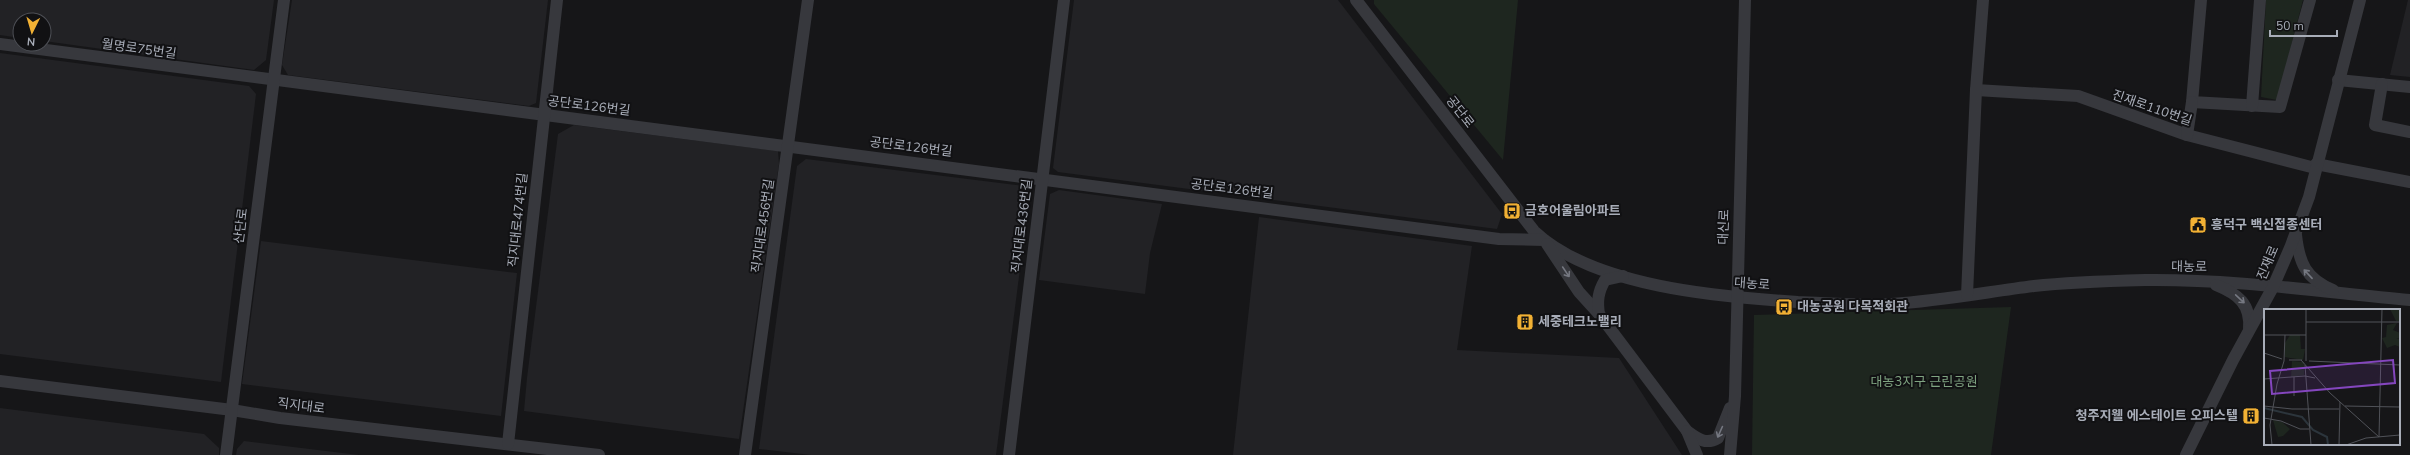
<svg xmlns="http://www.w3.org/2000/svg" width="2410" height="455" font-family="'Nunito Sans','Noto Sans KR',sans-serif">
<style>
.built{fill:#222225}
.green{fill:#1e261f}
.lines{fill:none;stroke-linecap:round;stroke-linejoin:round}
.minor{stroke:#37383d;stroke-width:12}
.oneway{stroke:#757881}
.labels{text-anchor:middle;dominant-baseline:central;stroke-width:4;stroke-linejoin:round;paint-order:stroke}
.street-label{font-size:13px;fill:#a8adb8;stroke:#111113}
.poi-label{font-size:13px;font-weight:bold;fill:#a8adb8;stroke:#111113;text-anchor:start}
.park-label{font-size:13px;fill:#7fa381;stroke:#111113}
.inset-river{fill:none;stroke:#2c353c;stroke-width:2}
.inset-road{fill:none;stroke:#505258;stroke-width:1}
.view{fill:#8446be;fill-opacity:0.15;stroke:#8446be;stroke-width:2}
.inset-edge{fill:none;stroke:#a8adb8;stroke-width:2}
</style>
<rect width="100%" height="100%" fill="#161618"/>
<g class="built">
<path d="M0,0h274l-8,60 -12,10 -210,-29v-21h-24v18l-20,-3z"/>
<path d="M292,0h256l-12,103 -7,3 -241,-31 -6,-10z"/>
<path d="M1074,0h264l164,214 -5,15 -439,-57 -5,-4z"/>
<path d="M2408,0h2v77l-20,-2z"/>
<path d="M0,53l249,33 7,8 -35,288 -221,-28z"/>
<path d="M574,125l204,26 1,13 -40,275 -215,-28 3,-33 31,-244z"/>
<path d="M806,159l218,27 6,5 -34,264h-185l-52,-6 38,-283z"/>
<path d="M1059,190l103,14 -12,49 -5,41 -106,-14 11,-86z"/>
<path d="M1259,217l213,29 -15,104 162,8 63,97h-449z"/>
<path d="M261,241l256,32 -16,143 -259,-32z"/>
<path d="M0,408l204,26 15,14v7h-219z"/>
<path d="M244,441l115,14h-123l1,-6z"/>
</g>
<g class="green">
<path d="M1374,0h144l-15,160 -129,-156z"/>
<path d="M2266,0h37l-26,100 -16,-3z"/>
<path d="M2011,307l-20,148h-239l2,-140z"/>
</g>
<g class="lines">
<g class="minor">
<path d="M1356,0l178,231c59,56 186,66 264,71 31,1 63,4 94,2 48,-3 95,-12 142,-18 37,-4 75,-5 112,-6 89,-1 176,12 264,20"/>
<path d="M2201,0l-9,102 88,5 30,-107"/>
<path d="M0,44l1499,195 45,1"/>
<path d="M2338,80l72,7"/>
<path d="M2382,84l-7,41 35,7"/>
<path d="M1976,90l102,6 109,39 128,33"/>
<path d="M2252,106l8,-106"/>
<path d="M2187,135l5,-33"/>
<path d="M2316,164l94,18"/>
<path d="M2296,235c3,28 10,44 37,55"/>
<path d="M1547,244l32,48 20,22 88,117c11,8 19,14 31,7l12,-30"/>
<path d="M2216,285c22,9 35,19 33,44"/>
<path d="M1967,295l9,-205 7,-90"/>
<path d="M1599,314c-2,-13 -1,-22 6,-34l18,-4"/>
<path d="M0,381l232,29 48,8 319,37"/>
<path d="M1687,431l10,24"/>
<path d="M508,444l49,-444"/>
<path d="M226,455l58,-455"/>
<path d="M745,455l63,-455"/>
<path d="M1009,455l55,-455"/>
<path d="M1730,455l5,-59 10,-396"/>
<path d="M2186,455l47,-95 40,-73 17,-39 19,-51 51,-197"/>
</g>
</g>
<defs><path id="oneway-shaft" d="M-6 0H5M1.5-3L5.5 0L1.5 3" fill="none" stroke-width="1.6" stroke-linecap="round" stroke-linejoin="round"/></defs>
<g class="oneway">
<use href="#oneway-shaft" transform="translate(1566 272) rotate(56)"/>
<use href="#oneway-shaft" transform="translate(2308 274) rotate(-133)"/>
<use href="#oneway-shaft" transform="translate(2240 299) rotate(43)"/>
<use href="#oneway-shaft" transform="translate(1720 432) rotate(114)"/>
</g>
<defs>
<g id="bus-square" transform="scale(0.9)"><rect x="-9" y="-9" width="18" height="18" rx="4" fill="#f2b134" stroke="#111113"/><path d="M-5-6H5V4H4V6H2V4H-2V6H-4V4H-5ZM-3.5-4V0h7V-4ZM-3.5 1.2v1.5H-2V1.2ZM2 1.2v1.5H3.5V1.2Z" fill="#111"/></g>
<g id="civic-square" transform="scale(0.9)"><rect x="-9" y="-9" width="18" height="18" rx="4" fill="#f2b134" stroke="#111113"/><path d="M-.6-6.5H3V-4.5H.6V-3L4-1V1h2V6H-6V1h2V-1L-.6-3ZM-1.2 2.5V6h2.4V2.5Z" fill="#111"/></g>
<g id="building-square" transform="scale(0.9)"><rect x="-9" y="-9" width="18" height="18" rx="4" fill="#f2b134" stroke="#111113"/><path d="M-4-6H4V6H1V3H-1V6H-4ZM-2.5-4.3h1.7v1.8h-1.7ZM.8-4.3h1.7v1.8H.8ZM-2.5-1h1.7V.8h-1.7ZM.8-1h1.7V.8H.8Z" fill="#111"/></g>
</defs>
<g fill-rule="evenodd">
<use href="#bus-square" x="1512" y="211"/>
<use href="#civic-square" x="2198" y="225"/>
<use href="#bus-square" x="1784" y="307"/>
<use href="#building-square" x="1525" y="322"/>
<use href="#building-square" x="2251" y="416"/>
</g>
<g class="labels">
<g class="street-label">
<text transform="translate(139 49) rotate(8)">월명로75번길</text>
<text transform="translate(589 106) rotate(7)">공단로126번길</text>
<text transform="translate(2152 108) rotate(19)">진재로110번길</text>
<text transform="translate(1460 112) rotate(52)">공단로</text>
<text transform="translate(911 147) rotate(7)">공단로126번길</text>
<text transform="translate(1232 189) rotate(7)">공단로126번길</text>
<text transform="translate(518 220) rotate(-84)">직지대로474번길</text>
<text transform="translate(241 226) rotate(-83)">산단로</text>
<text transform="translate(763 226) rotate(-82)">직지대로456번길</text>
<text transform="translate(1022 226) rotate(-83)">직지대로436번길</text>
<text transform="translate(1724 227) rotate(-88)">대신로</text>
<text transform="translate(2268 263) rotate(-67)">진재로</text>
<text transform="translate(2189 267) rotate(1)">대농로</text>
<text transform="translate(1752 284) rotate(4)">대농로</text>
<text transform="translate(301 406) rotate(7)">직지대로</text>
</g>
<g class="poi-label">
<text x="1525" y="211">금호어울림아파트</text>
<text x="2211" y="225">흥덕구 백신접종센터</text>
<text x="1797" y="307">대농공원 다목적회관</text>
<text x="1538" y="322">세중테크노밸리</text>
<text x="2238" y="416" text-anchor="end">청주지웰 에스테이트 오피스텔</text>
</g>
<g class="park-label">
<text x="1924" y="382">대농3지구 근린공원</text>
</g>
</g>
<g transform="translate(2264 309)">
<rect width="136" height="136" fill="#161618"/>
<path d="M126,0h10v12h-4zM133,14l-4,7 7,3v5h-4l4,1v8l-5,-2 -8,3 -5,-10 4,-1 1,-12zM26,26h10l1,14h4l-2,11 -18,-3v-14zM28,52l12,1v13l-13,2zM9,111l9,2 8,7 -7,7 -5,1z" fill="#1e261f"/>
<path class="inset-river" d="M0,99l38,9 11,13 14,7 1,8"/>
<path class="inset-road" d="M42,13h94M0,26h42M0,44l18,6M25,51h13M37,51l29,33 49,44 3,-128M42,52v-52M45,52l91,4M41,56l6,80M30,68v19M0,70l41,-3 10,2M0,97l28,3h47M81,97l55,1M0,109l17,3 19,8h9M8,136l-2,-20 7,-41 7,-23 1,-26M27,136h13M75,136l1,-43M82,136l20,-7 34,-3"/>
<path class="view" d="M129,51l2,23 -123,11 -2,-23z"/>
<rect width="136" height="136" class="inset-edge"/>
</g>
<g transform="translate(32 32) rotate(185)"><circle r="19" fill="#111113" stroke="#4d4f55"/>
<path d="M0-3L7 15L0 10L-7 15Z" fill="#f2b134"/>
<text y="-6" font-size="11" font-weight="bold" text-anchor="middle" fill="#a8adb8">N</text>
</g>
<path d="M2270 30v6h67v-6" fill="none" stroke="#a8adb8" stroke-width="2"/>
<text x="2276" y="30" font-size="12" fill="#a8adb8" stroke="#111113" stroke-width="3" paint-order="stroke">50 m</text>
</svg>
